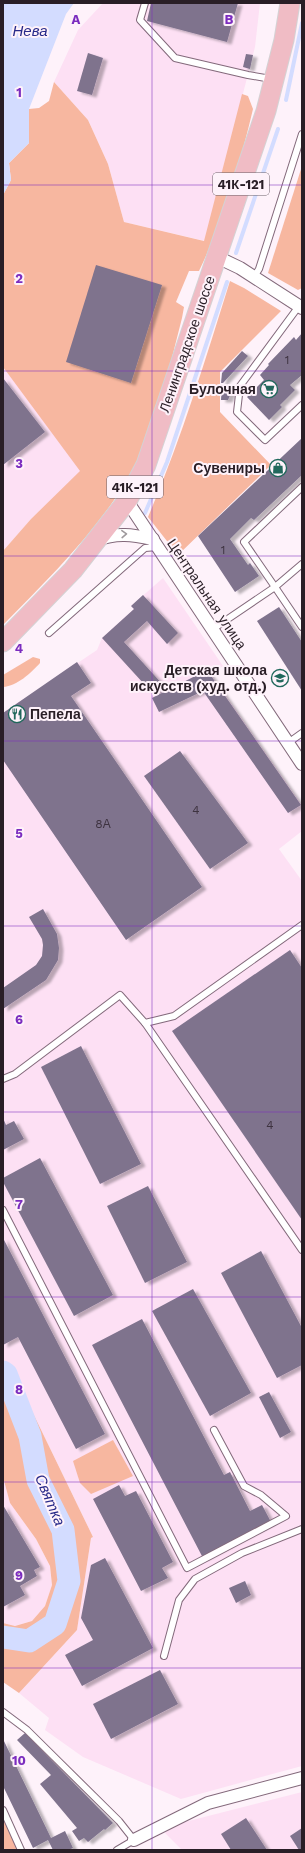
<svg xmlns="http://www.w3.org/2000/svg" width="305" height="1853" font-family="'Work Sans',sans-serif">
<style>
.built{fill:#fde0f4}
.green{fill:#f7b7a0}
.water{fill:#d3dcff}
.lines{fill:none;stroke-linecap:round;stroke-linejoin:round}
.stream{stroke:#d3dcff;stroke-width:4}
.river{stroke:#d3dcff;stroke-width:23}
.building{fill:#7f738d;filter:url(#shadow)}
.service-casing{stroke:#83697b;stroke-width:8}
.minor-casing{stroke:#83697b;stroke-width:14}
.primary-casing{stroke:#d4d2d4;stroke-width:21}
.service{stroke:#fff;stroke-width:6}
.minor{stroke:#fff;stroke-width:12}
.primary{stroke:#f0bcc5;stroke-width:19}
.oneway{stroke:#9f9a9d}
.grid{fill:none;stroke:#7b2cbf;stroke-width:1;stroke-opacity:0.55}
.labels{text-anchor:middle;dominant-baseline:central;stroke-width:4;stroke-linejoin:round;paint-order:stroke}
.number-label{font-size:12px;fill:#3e3340}
.shield{fill:#fef2fa;stroke:#695e66;stroke-width:1}
.shield-label{font-size:13px;font-weight:bold;fill:#291e26}
.street-label{font-size:14px;fill:#291e26;stroke:#fef2fa}
.poi-label{font-size:14px;font-weight:bold;fill:#291e26;stroke:#fef2fa;text-anchor:end}
.water-label{font-size:15px;font-style:italic;fill:#282a89;stroke:#fef2fa}
.grid-label{font-size:13px;text-anchor:middle;font-weight:bold;fill:#7b2cbf;stroke:#fef2fa;stroke-width:4;stroke-linejoin:round;paint-order:stroke}
</style>
<defs>
<filter id="shadow"><feDropShadow dx="4.5" dy="2.5" stdDeviation="1" flood-color="#0004"/></filter>
</defs>
<rect width="100%" height="100%" fill="#fef2fa"/>
<g class="built">
<path d="M103,3h157l-5,44 -50,194 -81,-19 -16,-58 -20,-44 -34,-38 24,-52z"/>
<path d="M3,367l78,104 -50,48 -28,32z"/>
<path d="M163,578l60,88 -12,8 91,131v26l-23,18 23,32v885l-121,33 -98,-42 -38,-27 4,-12 -30,-25 58,-63 14,-92 2,-1 -80,-165 -10,-7v-652l94,-63 5,-12 32,-29 -3,-3z"/>
<path d="M3,1477l7,26 26,36 14,27 2,19 -7,21 -13,15 -17,5 -12,-3z"/>
<path d="M302,1792v58h-120l-17,-17 8,-8z"/>
</g>
<g class="green">
<path d="M54,82l34,38 20,44 16,58 80,19 38,-147 6,2 5,13c-13,55 -29,110 -54,162h-10l-13,31 8,5 -2,11c-11,43 -23,95 -41,136 -30,64 -89,121 -138,171v-74l28,-32 49,-48 -77,-104v-172l8,-15 -2,-17 20,-20v-34l10,-1 10,-7z"/>
<path d="M302,166v122l-4,2 -30,-17z"/>
<path d="M230,281l14,7 37,23 -61,61v40l51,53 -93,90 -30,-38c33,-77 57,-156 82,-236z"/>
<path d="M33,657l7,2v4c-9,10 -23,23 -37,24v-12z"/>
<path d="M3,1365l10,7 80,165 -2,1 -14,92 -58,63 -16,-11v-59l12,3 17,-5 13,-15 7,-21 -2,-19 -14,-27 -26,-36 -7,-26z"/>
<path d="M113,1440l20,36 -42,18 -11,-11 -7,-22z"/>
<path d="M3,1817l15,33h-15z"/>
</g>
<path class="water" d="M3,3h71l-8,11 -37,95v34l-20,20 2,17 -8,15z"/>
<g class="lines">
<g class="stream">
<path d="M286,100l16,-77"/>
<path d="M236,253l42,-124"/>
<path d="M145,513l22,-51 60,-180"/>
</g>
<path class="river" d="M3,1372l3,2 24,62 8,44 25,50 6,51 -14,43 -26,17 -26,-4"/>
</g>
<g class="building">
<path d="M151,3h87l-11,39 -80,-21z"/>
<path d="M88,53l15,5 -11,37 -15,-4z"/>
<path d="M246,54l7,1 -3,14 -7,-2z"/>
<path d="M96,265l66,20 -31,98 -65,-21z"/>
<path d="M302,333v42l-12,10 5,5 -15,15 2,2 -13,13 -22,-23 17,-17 -4,-5 9,-10 -1,-1 26,-27 2,3z"/>
<path d="M242,351l6,5 -25,27h-2l1,-10z"/>
<path d="M3,378l42,54 -42,33z"/>
<path d="M222,386h7l2,7 -3,7h-7z"/>
<path d="M302,438v37l-48,45 -3,-2 -21,21 18,26 2,-2 9,13 -24,16 -37,-56z"/>
<path d="M143,595l35,38 -11,11 -20,-23 -23,21 41,45 -10,9 -53,-58 32,-29 -3,-3z"/>
<path d="M279,607l23,35v49l-45,-70z"/>
<path d="M77,662l14,21 -20,13 131,191 -76,53 -123,-180v-47z"/>
<path d="M207,670l94,135 -13,8 -85,-122 -44,21 -7,-14z"/>
<path d="M180,751l68,92 -38,26 -66,-93z"/>
<path d="M43,909l14,25 2,14 -1,12 -12,20 -43,29v-21l33,-23 6,-9 1,-11 -1,-6 -13,-22z"/>
<path d="M290,950l12,18v252l-130,-189z"/>
<path d="M81,1046l60,118 -41,20 -59,-117z"/>
<path d="M3,1118l3,7 8,-4 10,18 -21,11z"/>
<path d="M40,1158l73,137 -39,21 -71,-134v-4z"/>
<path d="M148,1186l39,76 -42,21 -38,-77z"/>
<path d="M3,1238l102,196 -29,15 -58,-112 -15,8z"/>
<path d="M261,1251l41,77v37l-25,13 -56,-105z"/>
<path d="M193,1289l58,104 -41,23 -58,-105z"/>
<path d="M142,1319l82,156 6,-3 20,39 12,-6 9,17 -68,36 -111,-213z"/>
<path d="M269,1392l22,40 -11,6 -21,-41z"/>
<path d="M119,1485l6,11 11,-5 37,71 -11,6 6,10 -27,13 -48,-92z"/>
<path d="M3,1505l37,62 -6,3 3,6 -17,10 5,9 -22,12z"/>
<path d="M105,1558l48,90 -71,38 -17,-31 28,-15 -12,-22 10,-53z"/>
<path d="M245,1581l6,14 -15,8 -7,-15z"/>
<path d="M160,1670l18,34 -67,35 -18,-35z"/>
<path d="M25,1733l88,90 -8,7 -1,-1 -16,13 -4,-4 -5,3 -7,-10 5,-3 -37,-44 11,-9 -34,-35z"/>
<path d="M3,1739l48,99 14,-7 8,17 -5,2h-15l-5,-10 -15,8 -30,-62z"/>
<path d="M246,1818l21,32h-36l-10,-16z"/>
<path d="M302,1828v22h-3l-9,-14z"/>
</g>
<g class="lines">
<g class="service-casing">
<g id="service">
<path d="M145,3l-5,17 35,38 73,17 23,4"/>
<path d="M254,277l5,-8 43,-135"/>
<path d="M299,306l-59,80 -3,26 28,28 37,-35"/>
<path d="M302,564l-27,23 27,40"/>
<path d="M213,629l62,-42 -31,-45 58,-55"/>
<path d="M49,633l96,-85 13,-1"/>
<path d="M288,743l14,-10"/>
<path d="M145,1023l157,227"/>
<path d="M3,1079l12,-5 105,-79 25,28 29,-7 128,-91"/>
<path d="M3,1210l184,358 99,-52 -25,-21 -17,-9 -30,-56"/>
<path d="M164,1656l15,-56 16,-21 47,-26 60,-24"/>
<path d="M3,1712l24,18 92,91 15,19 -17,10"/>
<path d="M3,1810l18,40"/>
</g>
</g>
<g class="minor-casing">
<g id="minor">
<path d="M217,257l23,11 62,40"/>
<path d="M127,501l175,263"/>
<path d="M97,540c20,-8 36,-5 56,-1"/>
<path d="M134,1840l74,-37 94,-25"/>
</g>
</g>
<g class="primary-casing">
<path id="primary" d="M3,642l70,-72 54,-69 19,-36 120,-354 18,-71 6,-37"/>
</g>
<use href="#service" class="service"/>
<use href="#minor" class="minor"/>
<use href="#primary" class="primary"/>
</g>
<defs><path id="oneway-chevron" d="M-2-3.5L2.5 0L-2 3.5" fill="none" stroke-width="1.6" stroke-linecap="round" stroke-linejoin="round"/></defs>
<use class="oneway" href="#oneway-chevron" transform="translate(124 534) rotate(-2)"/>
<path class="grid" d="M152,3v1847M3,185h299M3,371h299M3,556h299M3,741h299M3,926h299M3,1112h299M3,1297h299M3,1482h299M3,1668h299"/>
<defs>
<g id="supermarket-ring" transform="scale(0.9)"><circle r="9.5" fill="#fef2fa" stroke="#21685c" stroke-width="1.5"/><path d="M-6-5.5h2.5l.6 2H6L4.5 2H-2.5L-4.4-4H-6ZM-1.5 3.2a1.3 1.3 0 1 0 .1 0ZM3 3.2a1.3 1.3 0 1 0 .1 0Z" fill="#21685c"/></g>
<g id="shop-ring" transform="scale(0.9)"><circle r="9.5" fill="#fef2fa" stroke="#21685c" stroke-width="1.5"/><path d="M-5-2.5h2.3a2.7 3.5 0 0 1 5.4 0H5L5.5 6h-11ZM-1.5-2.5h3a1.5 2.3 0 0 0-3 0Z" fill="#21685c"/></g>
<g id="school-ring" transform="scale(0.9)"><circle r="9.5" fill="#fef2fa" stroke="#21685c" stroke-width="1.5"/><path d="M0-5L7-2L0 1L-7-2ZM-4 1L0 2.5L4 1V4Q0 6-4 4Z" fill="#21685c"/></g>
<g id="restaurant-ring" transform="scale(0.9)"><circle r="9.5" fill="#fef2fa" stroke="#21685c" stroke-width="1.5"/><path d="M-5-6h1v4h1v-4h1v4h1v-4h1v5L-1.5 .5V6h-2V.5L-5-1ZM5-6V6H3V1.5H1.5Q1.5-4 5-6Z" fill="#21685c"/></g>
</defs>
<g fill-rule="evenodd">
<use href="#supermarket-ring" x="269" y="389"/>
<use href="#shop-ring" x="278" y="468"/>
<use href="#school-ring" x="280" y="678"/>
<use href="#restaurant-ring" x="17" y="714"/>
</g>
<g class="labels">
<g class="number-label">
<text x="287" y="360">1</text>
<text x="223" y="550">1</text>
<text x="196" y="810">4</text>
<text x="103" y="824">8А</text>
<text x="270" y="1125">4</text>
</g>
<g class="shield">
<rect x="213" y="173" width="56" height="22" rx="3"/>
<rect x="107" y="476" width="56" height="22" rx="3"/>
</g>
<g class="shield-label">
<text x="241" y="184">41К-121</text>
<text x="135" y="487">41К-121</text>
</g>
<g class="street-label">
<text transform="translate(187 344) rotate(-71)">Ленинградское шоссе</text>
<text transform="translate(207 594) rotate(56)">Центральная улица</text>
</g>
<g class="poi-label">
<text x="256" y="389">Булочная</text>
<text x="265" y="468">Сувениры</text>
<text x="267" y="670">Детская школа<tspan x="267" dy="16">искусств (худ. отд.)</tspan></text>
<text x="30" y="714" text-anchor="start">Пепела</text>
</g>
<g class="water-label">
<text x="30" y="31">Нева</text>
<text transform="translate(50 1500) rotate(67)">Святка</text>
</g>
</g>
<g class="grid-label">
<text x="76" y="24">A</text>
<text x="229" y="24">B</text>
<text x="19" y="97">1</text>
<text x="19" y="283">2</text>
<text x="19" y="468">3</text>
<text x="19" y="653">4</text>
<text x="19" y="838">5</text>
<text x="19" y="1024">6</text>
<text x="19" y="1209">7</text>
<text x="19" y="1394">8</text>
<text x="19" y="1580">9</text>
<text x="19" y="1765">10</text>
</g>
<rect width="305" height="1853" fill="none" stroke="#291e26" stroke-width="8"/>
</svg>
